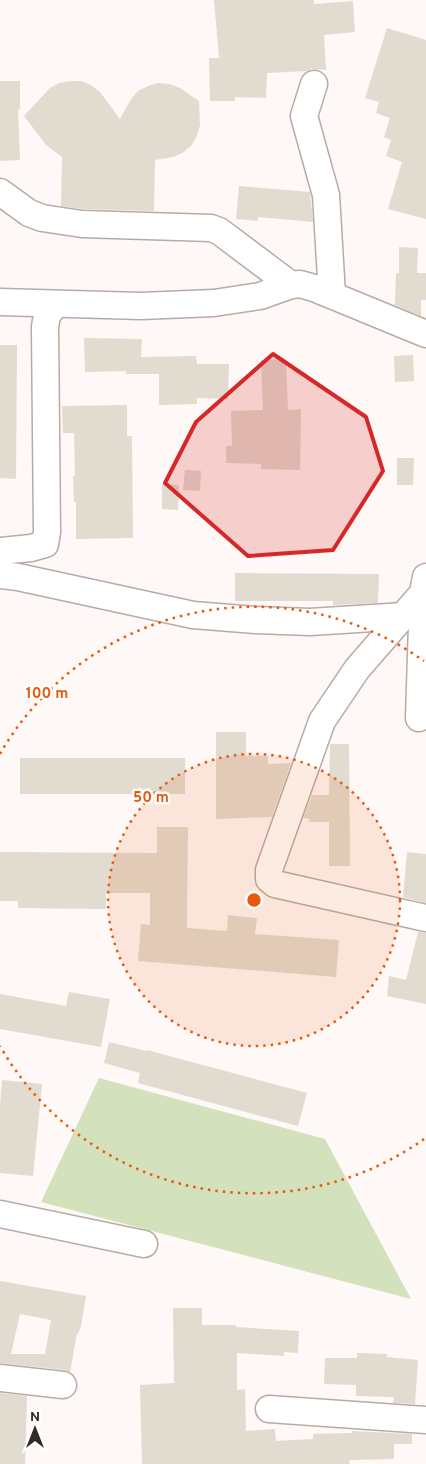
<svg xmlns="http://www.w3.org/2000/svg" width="426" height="1464" font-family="Overpass,sans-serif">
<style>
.green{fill:#d3e1bd}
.building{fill:#e1dbd0;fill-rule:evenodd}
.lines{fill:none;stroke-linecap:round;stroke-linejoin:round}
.minor-casing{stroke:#b7aca5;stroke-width:29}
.minor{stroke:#fff;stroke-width:26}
.marked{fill:#d62828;fill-opacity:0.2;stroke:#d62828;stroke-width:4;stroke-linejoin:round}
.ring{fill:none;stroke:#e8590c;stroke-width:2.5;stroke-dasharray:2.5 5}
.centre{fill:#e8590c;stroke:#fff;stroke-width:2.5}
.ring-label{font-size:15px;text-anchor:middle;font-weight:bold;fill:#e8590c;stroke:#fff;stroke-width:5;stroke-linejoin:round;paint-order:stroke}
</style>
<rect width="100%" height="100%" fill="#fef8f6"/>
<path class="green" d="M99,1078l226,61 86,160 -370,-97z"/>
<g class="building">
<path d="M214,0h100v4l39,-3 2,31 -31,3 2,35 -15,-1 -3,2 -41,2 -1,25 -31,-1v4h-25l-1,-43h10z"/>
<path d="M387,28l39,12v179l-38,-10 14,-47 -16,-6 5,-16 -7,-3 6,-19 -14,-5 3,-11 -14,-4z"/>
<path d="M0,81h20v30l-2,-3 2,52 -20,1z"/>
<path d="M70,81h11l10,4 9,7 20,27 11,-20 7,-8 10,-5 10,-3 11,1 11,4 19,13 1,24 -3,11 -6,10 -9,7 -9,4 -18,3 -1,51 -71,-2 -22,-3 1,-49 -16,-12 -22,-29 26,-28 9,-5z"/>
<path d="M239,186l71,6 3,30 -55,-5v4l-22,-2z"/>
<path d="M399,247l19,1 -1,25h9v27h-5v16l-26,-11 1,-32h3z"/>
<path d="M84,338l58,1 -1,18 55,-1 1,8h32l-1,35 -31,-1v6l-38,1v-31h-33v-3l-41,1z"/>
<path d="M0,345h17l-1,134 -16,-1z"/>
<path d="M413,355l1,26 -19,1 -1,-26z"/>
<path d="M286,359l2,51 13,-1 -1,61 -39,-1v-5l-35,-1v-17h6l-1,-35 32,-1 -2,-50z"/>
<path d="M127,405v31h5l1,102 -57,1v-37h-2l-1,-26h2l-1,-43h-11l-1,-27z"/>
<path d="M397,458h17l-1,27h-16z"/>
<path d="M185,470l16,1 -1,20 -17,-1z"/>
<path d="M162,484l17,1 -1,25 -16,-1z"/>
<path d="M235,573l144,1 -1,29 -40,2h-5v-4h-98z"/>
<path d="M216,732h30v24h22v8l23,-1 -19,54 -56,2z"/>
<path d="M330,744h19l1,122h-21v-44h-20v-3l-6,-1 9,-23h17z"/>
<rect x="20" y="758" width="165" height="36"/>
<path d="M157,827h31l-1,101 40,3 1,-16 29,3 -2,16 84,6 -3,37 -198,-16 3,-37 9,1v-32h-44v16l-88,-1v-7h-18v-49l157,1z"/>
<path d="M407,852l19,2v49l-23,-6z"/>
<path d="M418,932l8,1v71l-39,-8 2,-20 17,4z"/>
<path d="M69,992l41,7 -9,48 -101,-18v-35l66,12z"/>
<path d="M109,1042l37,9 1,-1 160,43 -9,33 -160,-43 2,-10 -36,-10z"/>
<path d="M2,1080l40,4 -9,92 -33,-3v-68z"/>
<path d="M0,1281l86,15 -5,30 -3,8 -1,-1 -7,39 -5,-2 -65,-7zM20,1314l31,6 -6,34h-34z"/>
<path d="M173,1308h29v17h34v2l63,4 -1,22 -14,-1v4l-47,-3v37l8,-1 1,42 29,-2 1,12 37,-2v-5l39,-1v-2l60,3v10h-18v15l-45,1 1,4h-208l-2,-79 34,-2z"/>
<path d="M357,1353l30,1v3l31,3 -3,44 -22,-1 1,-6 -38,-1v-11l-32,-1 1,-26h32z"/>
<path d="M0,1393l27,3 -2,68h-25z"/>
</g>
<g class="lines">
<g class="minor-casing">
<g id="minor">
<path d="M314,84l-10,32 22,79 6,100"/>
<path d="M0,192l29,21 13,5 40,6 129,4 8,3 72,54"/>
<path d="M0,302l141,4 73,-3 46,-7 31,-11 9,-1 14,4 112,46"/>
<path d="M0,551l31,-3 14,-4 2,-12 -2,-205 2,-12 9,-11"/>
<path d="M0,575l18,2 175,38 63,5 54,2 94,-6"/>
<path d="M426,577l-3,16 -66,76 -35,52 -53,149v9l6,5 151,34"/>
<path d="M419,718l4,-125"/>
<path d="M0,1214l144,30"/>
<path d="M0,1378l63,7"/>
<path d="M269,1409l157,11"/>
</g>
</g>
<use href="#minor" class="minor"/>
</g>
<path class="marked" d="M273,354l93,63 17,54 -50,79 -85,6 -83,-73 31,-61z"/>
<circle cx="254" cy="900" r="146" fill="#e8590c" fill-opacity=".12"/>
<g class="ring">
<circle cx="254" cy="900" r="146"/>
<path d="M424 1139A293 293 0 0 1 0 1046M0 754A293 293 0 0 1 424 661"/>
</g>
<circle cx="254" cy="900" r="8" class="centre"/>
<g class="ring-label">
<text x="47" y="698">100 m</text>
<text x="151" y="802">50 m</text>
</g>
<g transform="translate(35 1429)" stroke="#ffffff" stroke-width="4" paint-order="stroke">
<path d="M0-4L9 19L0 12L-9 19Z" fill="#302b29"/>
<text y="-8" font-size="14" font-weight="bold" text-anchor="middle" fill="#302b29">N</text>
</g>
</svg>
